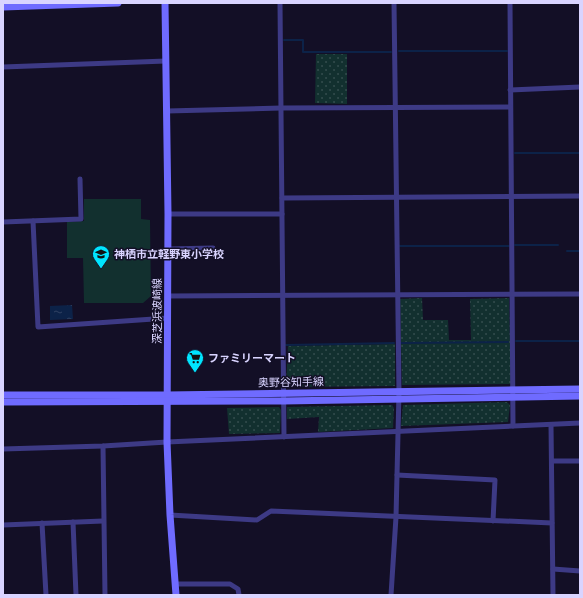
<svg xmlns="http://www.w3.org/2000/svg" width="583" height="598" font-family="'Titillium Web','Noto Sans JP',sans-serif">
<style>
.grass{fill:url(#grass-dots)}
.garden{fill:#12302f}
.water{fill:url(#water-ripples)}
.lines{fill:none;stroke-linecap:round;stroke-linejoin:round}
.stream{stroke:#0c2248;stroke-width:2}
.street{stroke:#3d3a85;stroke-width:5}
.secondary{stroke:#6f6bff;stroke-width:7}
.labels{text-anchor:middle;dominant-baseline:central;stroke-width:3;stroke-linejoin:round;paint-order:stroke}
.poi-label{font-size:11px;font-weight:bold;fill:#d9d4ff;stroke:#130f26;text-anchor:start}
.street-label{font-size:11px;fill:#d9d4ff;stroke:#130f26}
</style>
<defs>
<pattern id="grass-dots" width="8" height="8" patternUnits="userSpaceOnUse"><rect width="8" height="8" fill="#12302f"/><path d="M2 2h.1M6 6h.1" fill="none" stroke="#344d4e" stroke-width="1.8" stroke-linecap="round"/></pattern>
<pattern id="water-ripples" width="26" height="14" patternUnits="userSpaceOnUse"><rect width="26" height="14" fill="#0c2248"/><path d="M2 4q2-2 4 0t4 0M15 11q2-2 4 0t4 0" fill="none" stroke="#2f4163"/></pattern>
</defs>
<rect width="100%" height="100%" fill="#130f26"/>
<g class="grass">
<path d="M316,54h31v50l-32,-1z"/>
<path d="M422,298l1,22h25l1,20h22l-1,-41 39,-1 2,86 -109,1 -2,-86z"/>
<path d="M395,344v42l-109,1 2,-41z"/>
<path d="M507,402l3,3 -2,17 -107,4 2,-21z"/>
<path d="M392,405l2,3 -1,20 -75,4 1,-15 -32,2v-12z"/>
<path d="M279,407l2,3 -1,23 -51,1 -2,-26z"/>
</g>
<path class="garden" d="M84,199h57v20l9,1 1,76 -8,7h-59l-1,-45h-16v-36l17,-1z"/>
<path class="water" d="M72,305l1,14 -23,1v-14z"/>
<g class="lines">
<g class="stream">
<path d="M284,40h19v12h88"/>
<path d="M399,51h108"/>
<path d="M515,153h64"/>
<path d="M515,245h43"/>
<path d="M400,246h109"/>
<path d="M567,251h13"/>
<path d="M516,341h64"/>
<path d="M401,343l107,-1"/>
<path d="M286,345l108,-2"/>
</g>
<g class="street">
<path d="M280,3l4,434"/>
<path d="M510,3l3,423"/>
<path d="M3,67l163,-6"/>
<path d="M510,90l70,-3"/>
<path d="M167,111l114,-3 229,-1"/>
<path d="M282,198l298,-2"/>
<path d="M168,214h114"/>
<path d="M33,221l5,106 130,-9"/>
<path d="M3,222l78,-3 -1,-40"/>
<path d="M168,249l45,-1"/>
<path d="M168,296l412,-2"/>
<path d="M551,425l2,170"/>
<path d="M103,446l2,149"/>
<path d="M3,449l100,-3 64,-4 413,-19"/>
<path d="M552,461h28"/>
<path d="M397,475l98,5 -2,41"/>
<path d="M170,515l87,5 14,-9 281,12"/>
<path d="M73,522l3,73"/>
<path d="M42,523l4,72"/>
<path d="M3,525l100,-4"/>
<path d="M553,569l27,2"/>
<path d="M176,584h54l8,5 1,6"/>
<path d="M391,595l5,-78 3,-125 -5,-389"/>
</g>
<g class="secondary">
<path d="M165,3l3,211 -1,228 3,73 6,80"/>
<path d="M3,7l115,-4"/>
<path d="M3,395h164l413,-6"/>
<path d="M3,402l280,-1 297,-5"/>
</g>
</g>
<defs>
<g id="school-pin" transform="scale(0.9)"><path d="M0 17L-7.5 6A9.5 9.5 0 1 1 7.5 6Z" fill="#00e5ff" stroke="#130f26"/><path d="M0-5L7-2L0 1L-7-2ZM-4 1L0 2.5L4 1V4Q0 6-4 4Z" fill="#111"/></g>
<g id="supermarket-pin" transform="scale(0.9)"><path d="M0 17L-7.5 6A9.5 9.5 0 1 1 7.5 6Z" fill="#00e5ff" stroke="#130f26"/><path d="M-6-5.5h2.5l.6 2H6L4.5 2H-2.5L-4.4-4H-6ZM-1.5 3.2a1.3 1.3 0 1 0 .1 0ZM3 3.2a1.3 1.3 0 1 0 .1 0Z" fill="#111"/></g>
</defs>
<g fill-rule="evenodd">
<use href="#school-pin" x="101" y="254"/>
<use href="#supermarket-pin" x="195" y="358"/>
</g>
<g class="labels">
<g class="poi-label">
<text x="114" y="254">神栖市立軽野東小学校</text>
<text x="208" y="358">ファミリーマート</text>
</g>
<g class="street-label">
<text transform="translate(157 311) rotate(-90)">深芝浜波崎線</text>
<text transform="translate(291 382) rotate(-1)">奥野谷知手線</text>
</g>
</g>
<rect width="583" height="598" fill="none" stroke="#d9d4ff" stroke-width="8"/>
</svg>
